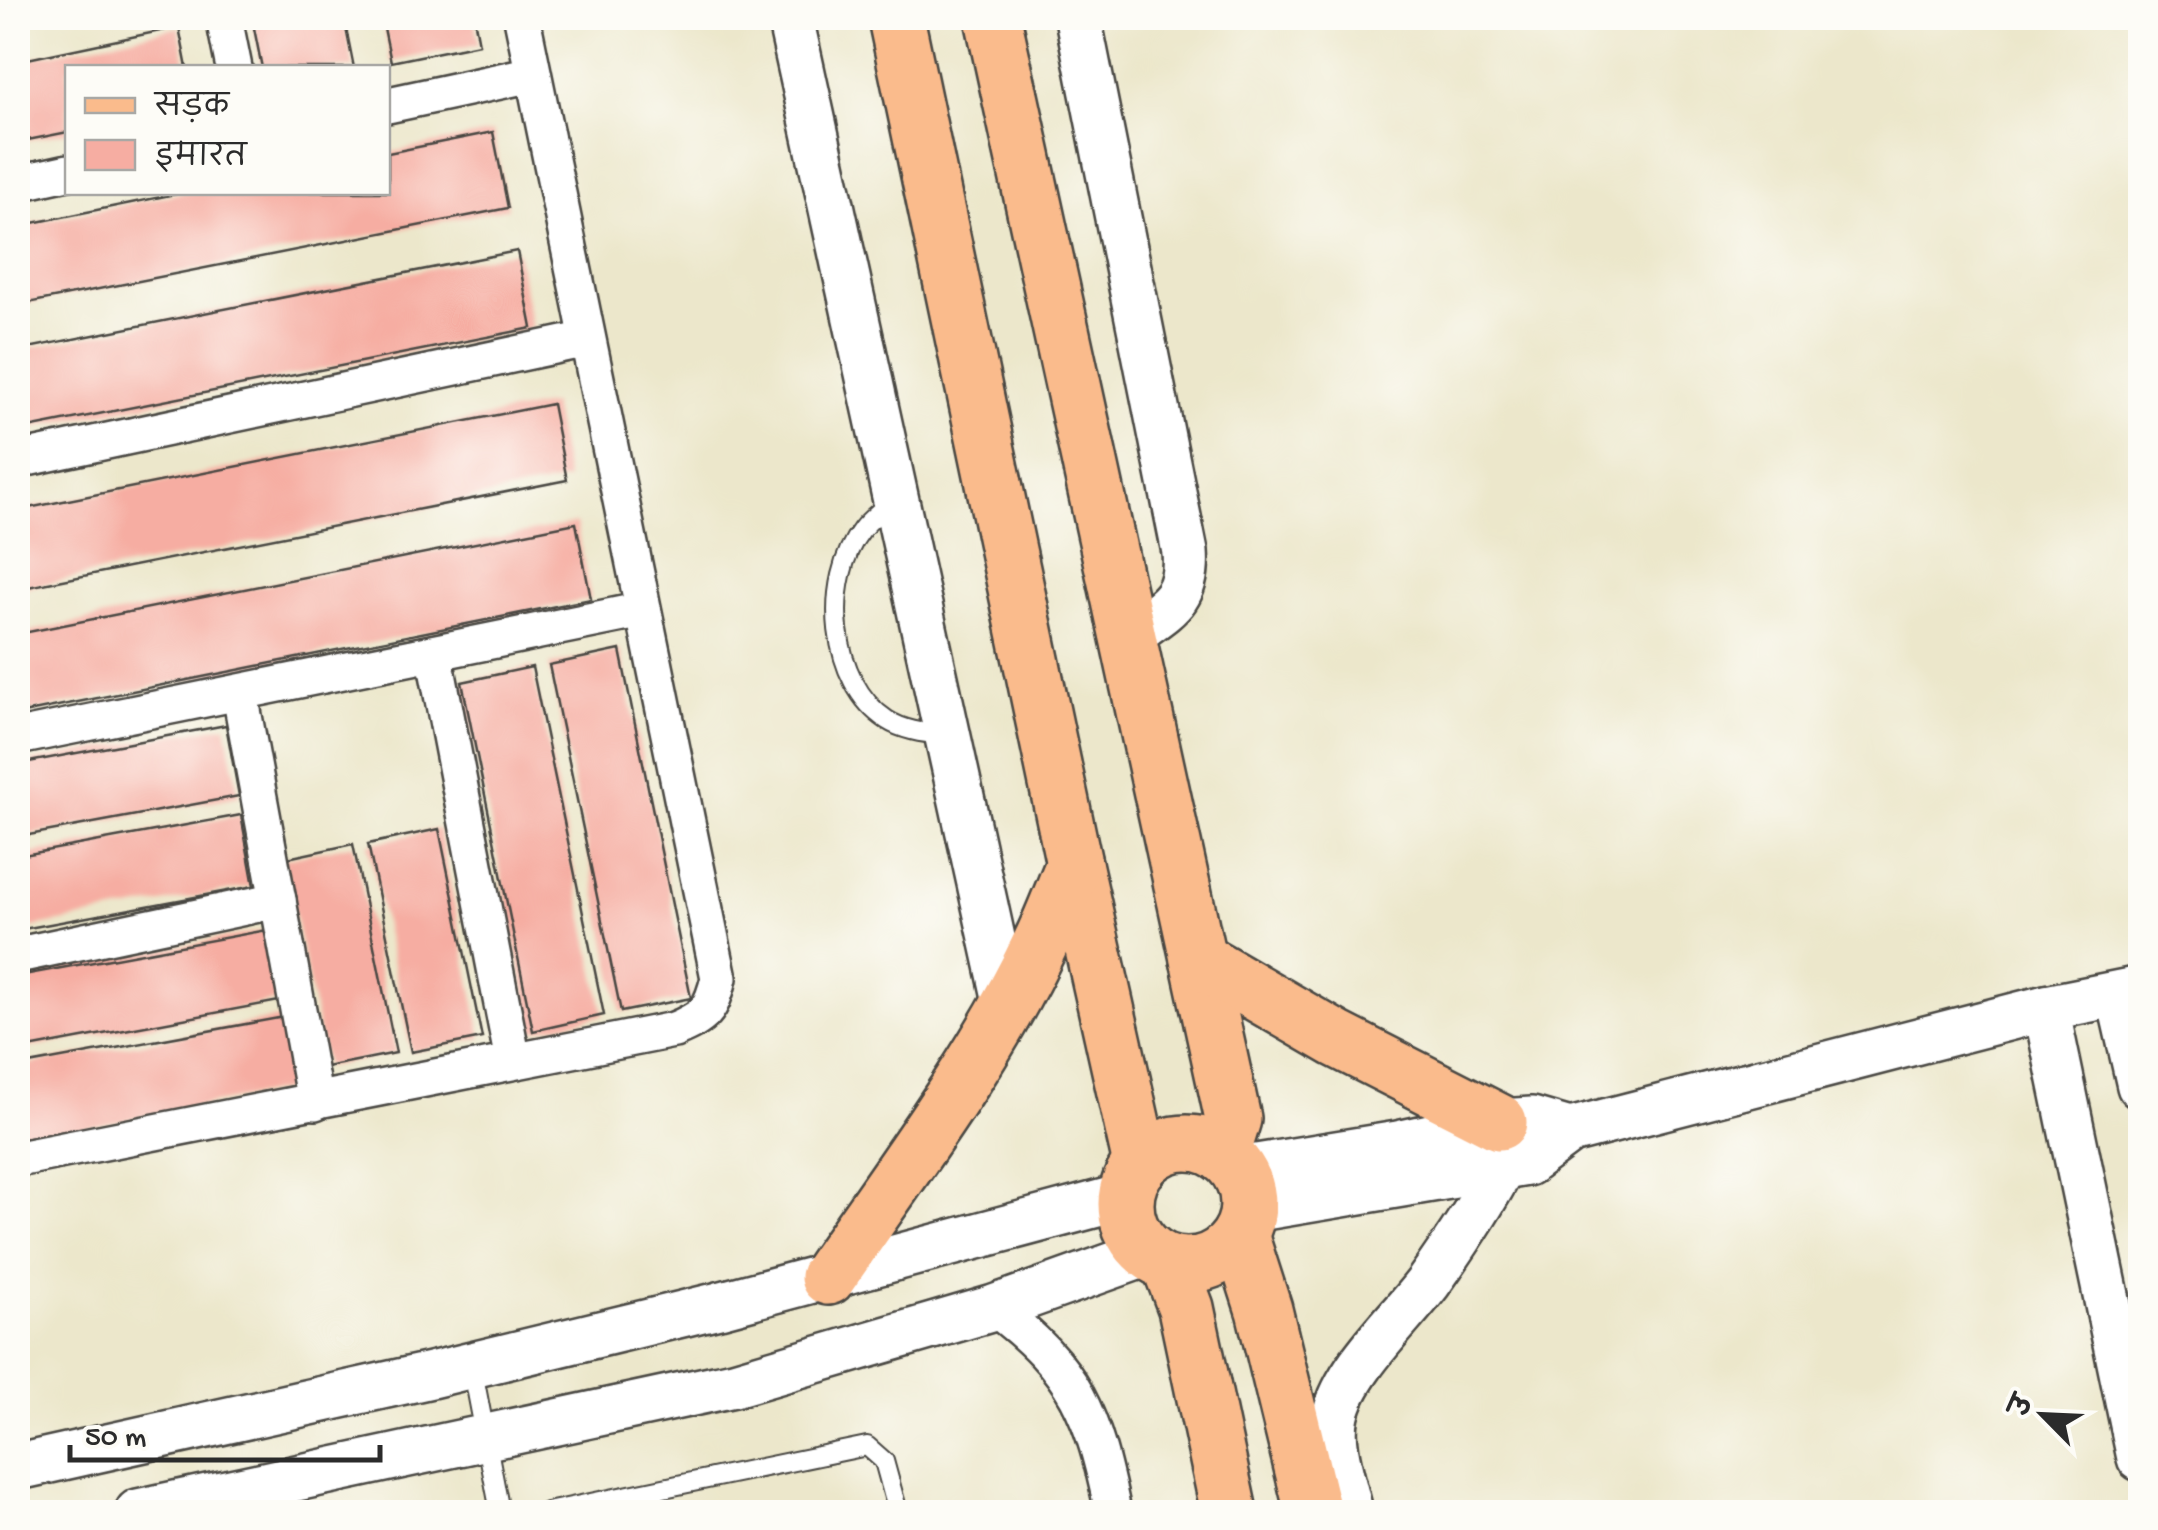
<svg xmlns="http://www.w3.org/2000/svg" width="2158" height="1530" font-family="'Gochi Hand','Playpen Sans Deva',sans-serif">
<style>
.building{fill:#f6ada2}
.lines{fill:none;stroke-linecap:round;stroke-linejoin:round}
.service-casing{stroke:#484743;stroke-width:22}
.minor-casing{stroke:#484743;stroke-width:40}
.tertiary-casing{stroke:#484743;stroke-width:50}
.primary-casing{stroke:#484743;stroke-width:60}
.service{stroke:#fff;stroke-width:18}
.minor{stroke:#fff;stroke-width:35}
.tertiary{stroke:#fff;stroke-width:45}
.primary{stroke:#fabb8c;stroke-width:55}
</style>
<rect width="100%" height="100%" fill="#fdfcf7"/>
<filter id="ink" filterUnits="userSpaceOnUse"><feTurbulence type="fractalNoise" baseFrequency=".01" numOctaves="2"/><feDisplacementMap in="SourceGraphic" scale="20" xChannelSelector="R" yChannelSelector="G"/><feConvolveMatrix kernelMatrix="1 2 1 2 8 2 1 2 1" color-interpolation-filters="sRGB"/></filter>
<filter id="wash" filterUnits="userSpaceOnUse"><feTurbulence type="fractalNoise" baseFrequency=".0048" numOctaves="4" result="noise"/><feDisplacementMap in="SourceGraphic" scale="40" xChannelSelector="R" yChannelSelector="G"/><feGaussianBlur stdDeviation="2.25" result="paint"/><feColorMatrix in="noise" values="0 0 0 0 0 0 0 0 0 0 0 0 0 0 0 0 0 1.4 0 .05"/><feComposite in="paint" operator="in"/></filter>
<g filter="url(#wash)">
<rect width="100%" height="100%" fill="#ece7cb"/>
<g id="blocks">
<g class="building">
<path d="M252,18h92l10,50h-92z"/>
<path d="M382,18h92l5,26 -88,18z"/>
<path d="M179,27l8,41h-119v64l-50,10v-81z"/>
<path d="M493,132l15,76 -490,97v-79l167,-34h203v-39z"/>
<path d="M517,251l15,77 -514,102v-80z"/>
<path d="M552,404l15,76 -549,109v-79z"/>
<path d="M576,523l15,76 -573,115v-80z"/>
<path d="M620,650l71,348 -70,14 -72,-347z"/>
<path d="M532,667l72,348 -71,16 -71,-349z"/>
<path d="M226,725l13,71 -221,41v-73z"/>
<path d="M241,815l13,71 -236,44v-74z"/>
<path d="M439,829l43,209 -71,14 -43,-208z"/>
<path d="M353,844l43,209 -70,14 -43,-208z"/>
<path d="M267,930l12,71 -261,49v-74z"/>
<path d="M284,1017l13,71 -279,52v-74z"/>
</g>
</g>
</g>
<g filter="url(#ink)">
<use href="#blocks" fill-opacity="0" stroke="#484743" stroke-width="2.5"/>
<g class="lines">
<g class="service-casing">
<g id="service">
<path d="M890,502c-9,9 -20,17 -28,27 -40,51 -32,154 25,191 17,11 40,14 60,15"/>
<path d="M472,1366l28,146"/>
<path d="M547,1512l320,-66 17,15 14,51"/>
</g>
</g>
<g class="minor-casing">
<g id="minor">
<path d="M224,18l10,50"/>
<path d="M388,105l145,-31"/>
<path d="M18,183l50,-11"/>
<path d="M18,460l569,-121"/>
<path d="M434,653l79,408"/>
<path d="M240,694l75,408"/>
<path d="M18,737l625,-127"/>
<path d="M18,955l260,-55"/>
<path d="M18,1159l656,-129c31,-13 37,-19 45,-52l-197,-960"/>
<path d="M994,1308c83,62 99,106 119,204"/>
</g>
</g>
<g class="tertiary-casing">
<g id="tertiary">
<path d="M790,18l217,988"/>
<path d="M1078,18l107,534c4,50 -22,57 -57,84"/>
<path d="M2119,994l21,92"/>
<path d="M2046,1008l94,450"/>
<path d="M1238,1170l160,-26 101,-22 33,-2 38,11"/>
<path d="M1247,1210l280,-47 43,-32 476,-123 94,-19"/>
<path d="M18,1467l413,-92 288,-70 404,-108 4,-8"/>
<path d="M138,1512l596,-128 260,-76 154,-55"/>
<path d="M1350,1512c-6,-29 -21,-67 -14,-98 10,-45 64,-94 92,-131 27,-38 52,-75 74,-116"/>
</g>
</g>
<g class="primary-casing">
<g id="primary">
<path d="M896,18l178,846 67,300"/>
<path d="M993,18l240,1101 -11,35"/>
<path d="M1198,959l138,80 163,83"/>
<circle cx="1187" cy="1204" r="61"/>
<path d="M1240,1235l24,75 49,202"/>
<path d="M1169,1263l17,45 43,204"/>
<path d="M828,1277c74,-108 157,-216 213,-335 12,-25 22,-52 33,-78"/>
</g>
</g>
<use href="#service" class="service"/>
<use href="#minor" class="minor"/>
<use href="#tertiary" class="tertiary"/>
<use href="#primary" class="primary"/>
</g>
</g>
<rect width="2158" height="1530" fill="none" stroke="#fdfcf7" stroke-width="60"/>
<rect x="65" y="65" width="325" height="130" fill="#fdfcf7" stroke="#a9a8a5" stroke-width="2.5"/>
<rect x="85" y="98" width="50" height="15" fill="#fabb8c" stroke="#a9a8a5" stroke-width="2.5"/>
<text x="155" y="115" font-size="30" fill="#2b2b2b">सड़क</text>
<rect x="85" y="140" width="50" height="30" fill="#f6ada2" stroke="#a9a8a5" stroke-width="2.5"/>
<text x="155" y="165" font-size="30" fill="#2b2b2b">इमारत</text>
<g transform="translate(2043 1415) rotate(294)" stroke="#fdfcf7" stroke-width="8" paint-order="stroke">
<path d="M0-8L18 38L0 25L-18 38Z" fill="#2b2b2b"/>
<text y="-15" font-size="28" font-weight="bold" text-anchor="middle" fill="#2b2b2b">उ</text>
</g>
<path d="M70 1445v15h310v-15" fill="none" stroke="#2b2b2b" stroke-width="5"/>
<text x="85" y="1445" font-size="30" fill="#2b2b2b" stroke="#fdfcf7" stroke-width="8" paint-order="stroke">50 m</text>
</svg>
